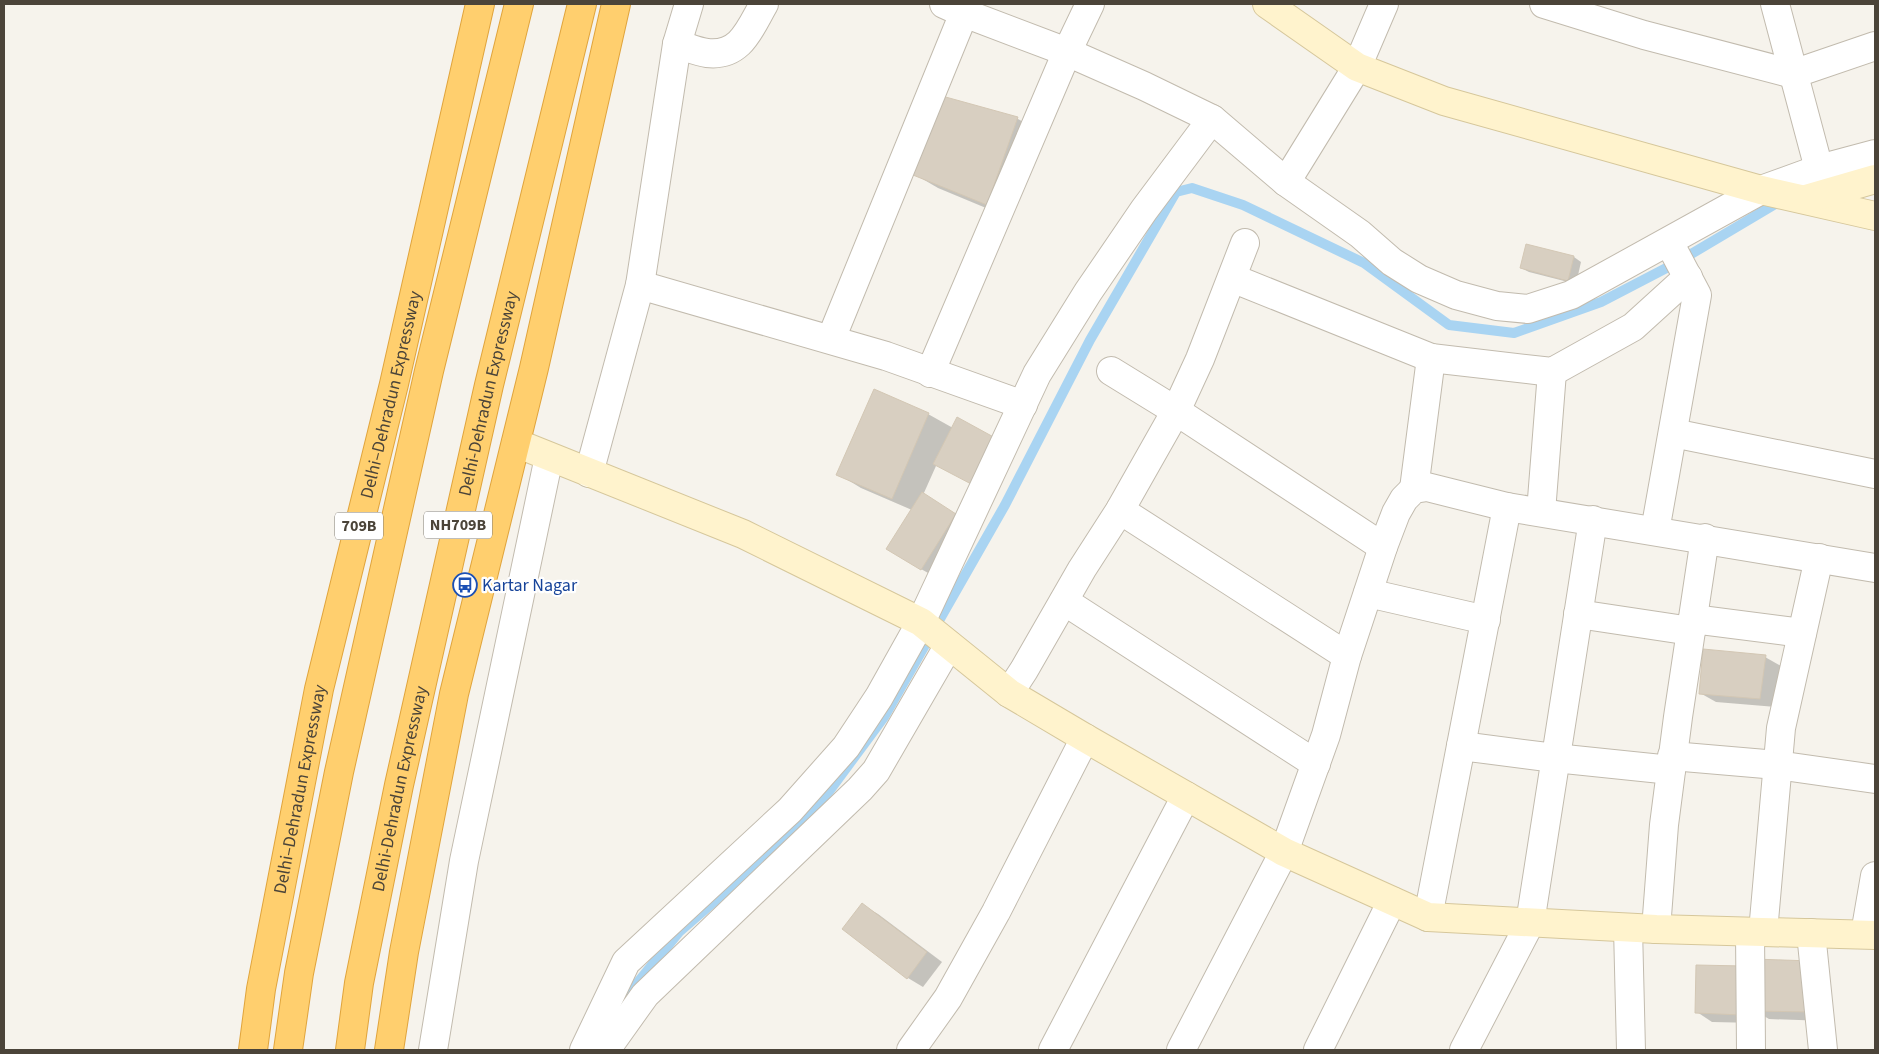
<svg xmlns="http://www.w3.org/2000/svg" width="1879" height="1054" font-family="'Source Sans 3',sans-serif">
<style>
.shadow{fill:#0003}
.lines{fill:none;stroke-linecap:round;stroke-linejoin:round}
.stream{stroke:#a9d4f2;stroke-width:10}
.building{fill:#d8cfc1;stroke:#d3c7b4}
.street-casing{stroke:#c2bbae;stroke-width:30}
.secondary-casing{stroke:#d6c79b;stroke-width:30}
.highway-casing{stroke:#e0a43c;stroke-width:30}
.street{stroke:#fff;stroke-width:28}
.secondary{stroke:#fff3cd;stroke-width:28}
.highway{stroke:#ffcf6e;stroke-width:28}
.labels{text-anchor:middle;dominant-baseline:central;stroke-width:4.5;stroke-linejoin:round;paint-order:stroke}
.shield{fill:#fff;stroke:#817c74;stroke-width:1}
.shield-label{font-size:16px;font-weight:bold;fill:#4b4439}
.street-label{font-size:18px;fill:#4b4439;stroke:#fff}
.transit-label{font-size:18px;fill:#164399;stroke:#fff;text-anchor:start}
</style>
<rect width="100%" height="100%" fill="#f6f3ec"/>
<g class="shadow">
<path d="M942,98l76,21 23,13 -31,86 -72,-30 -24,-14z"/>
<path d="M1574,257l7,5 -5,22 -47,-12 -8,-4z"/>
<path d="M874,391l54,23 25,14 -30,67 48,29 -34,54 -16,-9 -9,-59 -51,-22 -23,-14z"/>
<path d="M1765,657l16,9 -5,41 -60,-5 -16,-9z"/>
<path d="M862,905l16,9 64,48 -19,25 -15,-9z"/>
<path d="M1754,974l72,47 -57,-2 -12,-7v11l-45,-1 -15,-10z"/>
</g>
<g class="lines">
<path class="stream" d="M617,1008l62,-76 117,-101 34,-41 54,-73 121,-212 85,-165 86,-148 16,-4 51,17 121,58 85,62 65,8 87,-31 75,-39 106,-63"/>
</g>
<g class="building">
<path d="M942,96l76,21 -31,88 -74,-30z"/>
<path d="M1526,244l48,12 -6,25 -48,-13z"/>
<path d="M874,389l55,24 -37,86 -56,-24z"/>
<path d="M957,417l42,23 -24,46 -42,-22z"/>
<path d="M922,492l34,22 -35,56 -35,-21z"/>
<path d="M1703,649l63,6 -6,44 -61,-5z"/>
<path d="M862,903l65,49 -20,27 -65,-50z"/>
<path d="M1753,959l59,2 -1,51 -60,-1z"/>
<path d="M1696,965l47,1 -2,49 -46,-2z"/>
</g>
<g class="lines">
<g class="street-casing">
<g id="street">
<path d="M944,4l20,9 103,39 77,34 68,33 74,63 74,52 32,28 27,17 37,16 41,11 31,3 43,-14 190,-105 58,-21 56,-15"/>
<path d="M1544,4l100,31 149,39 82,-28"/>
<path d="M1775,4l44,165"/>
<path d="M677,44c10,3 21,8 30,9 34,4 43,-25 57,-49"/>
<path d="M1286,182l71,-115 27,-63"/>
<path d="M1232,278l199,80 121,14 81,-45 55,-50"/>
<path d="M640,285l246,71 137,49"/>
<path d="M831,339l133,-326"/>
<path d="M1111,371l65,40 207,136"/>
<path d="M930,373l137,-321 23,-48"/>
<path d="M1673,433l202,41"/>
<path d="M589,473l51,-188 37,-241 12,-40"/>
<path d="M1414,489l17,-131"/>
<path d="M1120,510l227,146"/>
<path d="M1541,512l11,-140"/>
<path d="M1655,531l42,-236 -28,-53"/>
<path d="M1368,593l118,27"/>
<path d="M1064,601l252,163"/>
<path d="M1578,614l113,17"/>
<path d="M1693,619l109,14"/>
<path d="M1009,693l15,-23 58,-101 38,-59 56,-99 24,-52 45,-116"/>
<path d="M1461,746l94,12 116,12"/>
<path d="M1672,756l105,9 98,14"/>
<path d="M1428,917l79,-410"/>
<path d="M1628,928l3,122"/>
<path d="M1656,929l8,-104 14,-108 27,-179"/>
<path d="M1750,932l1,118"/>
<path d="M1763,932l18,-204 38,-170"/>
<path d="M1811,933l12,117"/>
<path d="M1865,934l10,-58"/>
<path d="M433,1050l31,-189 85,-404"/>
<path d="M584,1050l42,-88 164,-152 56,-63 33,-50 42,-75 116,-248 51,-82 56,-82 68,-91"/>
<path d="M607,1050l3,-6 35,-49 215,-206 16,-18 73,-126"/>
<path d="M911,1050l37,-52 48,-86 89,-174"/>
<path d="M1053,1050l133,-254"/>
<path d="M1181,1050l103,-198 42,-117 21,-79 36,-109 13,-34 8,-14 10,-10 13,-2 80,20 368,61"/>
<path d="M1318,1050l74,-149"/>
<path d="M1464,1050l66,-127 63,-403"/>
</g>
</g>
<g class="secondary-casing">
<g id="secondary">
<path d="M1267,4l90,63 87,34 317,89 114,26"/>
<path d="M1806,199l69,-20"/>
<path d="M516,443l227,91 178,88 88,71 76,45 199,114 144,65 228,12 219,6"/>
</g>
</g>
<g class="highway-casing">
<g id="highway">
<path id="s1" d="M253,1050l8,-61 58,-300 75,-305 86,-380"/>
<path d="M288,1050l11,-77 40,-201 90,-401 90,-367"/>
<path id="s2" d="M350,1050l9,-67 40,-198 90,-400 93,-381"/>
<path d="M389,1050l15,-98 50,-258 80,-326 82,-364"/>
</g>
</g>
<use href="#street" class="street"/>
<use href="#secondary" class="secondary"/>
<use href="#highway" class="highway"/>
</g>
<defs>
<g id="bus-ring" transform="scale(1.25)"><circle r="9.5" fill="#fff" stroke="#1a4fb4" stroke-width="1.5"/><path d="M-5-6H5V4H4V6H2V4H-2V6H-4V4H-5ZM-3.5-4V0h7V-4ZM-3.5 1.2v1.5H-2V1.2ZM2 1.2v1.5H3.5V1.2Z" fill="#1a4fb4"/></g>
</defs>
<g fill-rule="evenodd">
<use href="#bus-ring" x="465" y="585"/>
</g>
<g class="labels">
<g class="shield">
<rect x="424" y="511.5" width="68" height="27" rx="4"/>
<rect x="335" y="512.5" width="48" height="27" rx="4"/>
</g>
<g class="shield-label">
<text x="458" y="525">NH709B</text>
<text x="359" y="526">709B</text>
</g>
<g class="street-label">
<text stroke="none"><textPath href="#s1" startOffset="670">Delhi–Dehradun Expressway</textPath></text>
<text stroke="none"><textPath href="#s2" startOffset="671">Delhi-Dehradun Expressway</textPath></text>
<text stroke="none"><textPath href="#s1" startOffset="265">Delhi–Dehradun Expressway</textPath></text>
<text stroke="none"><textPath href="#s2" startOffset="266">Delhi-Dehradun Expressway</textPath></text>
</g>
<g class="transit-label">
<text x="482" y="585">Kartar Nagar</text>
</g>
</g>
<rect width="1879" height="1054" fill="none" stroke="#4b4439" stroke-width="10"/>
</svg>
